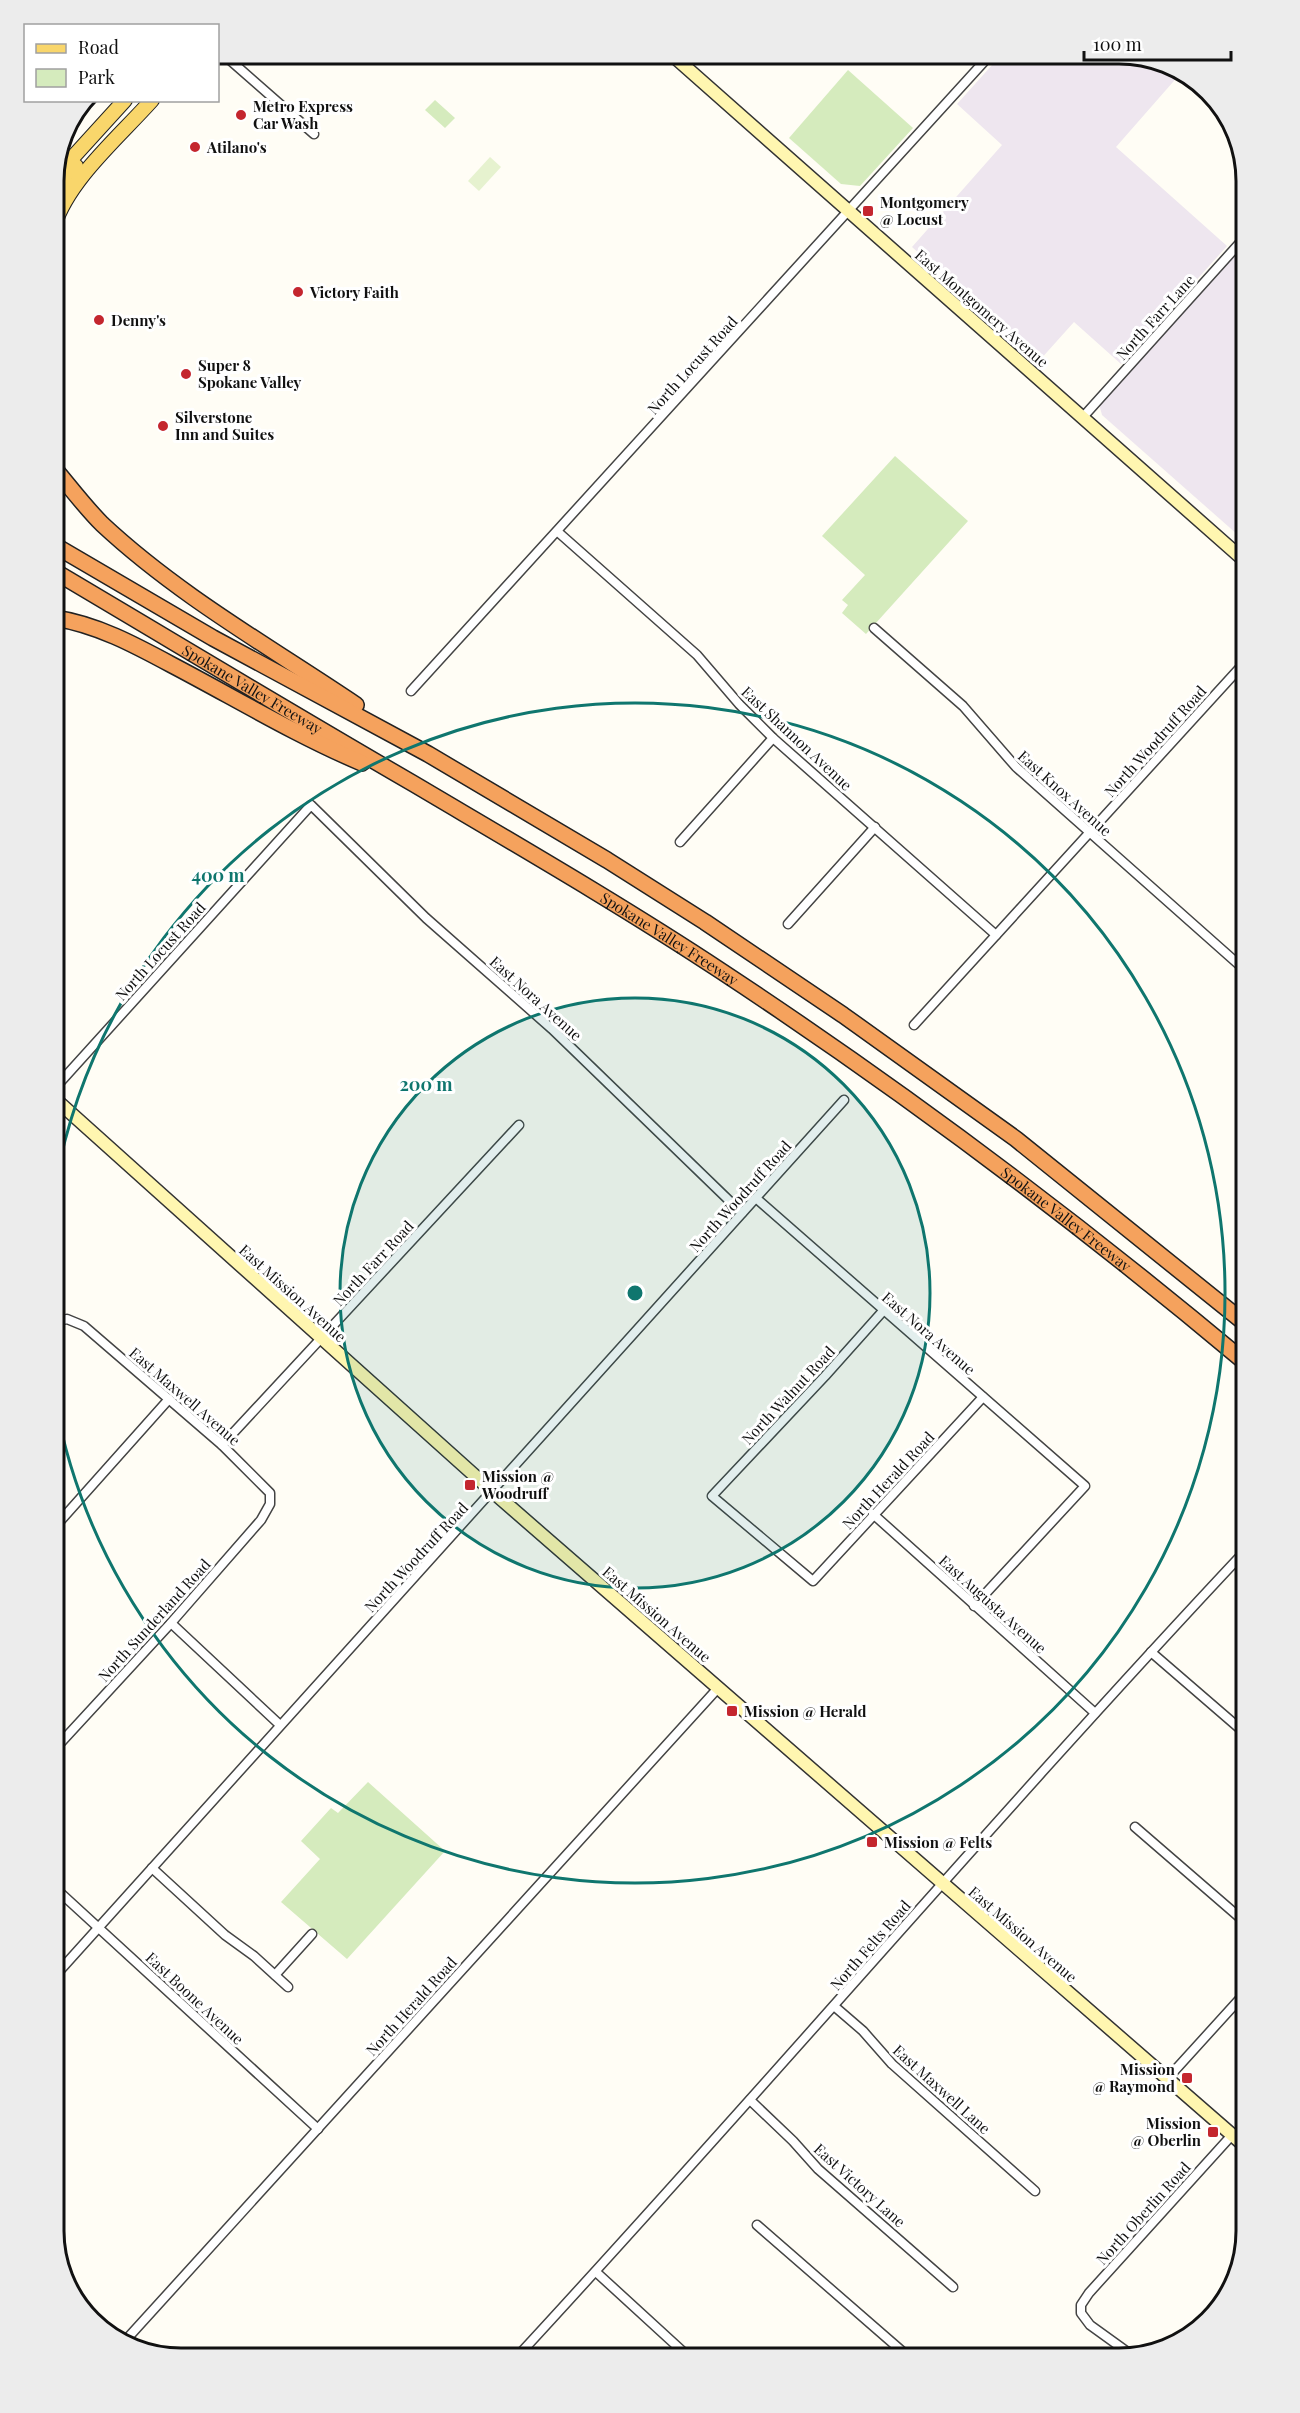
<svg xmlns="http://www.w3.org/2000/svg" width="1300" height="2413" font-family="'Playfair Display',serif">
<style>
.industrial{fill:#eee6ef}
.green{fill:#d5ebbd}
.pitch{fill:#e6f2cf}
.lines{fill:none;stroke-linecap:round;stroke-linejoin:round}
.street-casing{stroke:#444;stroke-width:11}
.secondary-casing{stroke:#333;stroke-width:15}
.primary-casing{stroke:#222;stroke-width:16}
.highway-casing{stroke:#222;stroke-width:18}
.street{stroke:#fff;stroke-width:8}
.secondary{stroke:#fff6b0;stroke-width:12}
.primary{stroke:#f9d66b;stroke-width:14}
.highway{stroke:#f5a25d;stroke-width:15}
.ring{fill:none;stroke:#0f766e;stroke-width:3}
.poi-dot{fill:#c4262e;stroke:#fff;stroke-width:2}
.labels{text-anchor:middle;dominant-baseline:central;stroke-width:6;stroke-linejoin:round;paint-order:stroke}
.poi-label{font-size:15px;font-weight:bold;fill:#111;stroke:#fff;text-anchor:start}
.street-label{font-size:15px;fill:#111;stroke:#fff}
.rim{fill:none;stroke:#111;stroke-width:3}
.centre{fill:#0f766e;stroke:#fff;stroke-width:3}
.ring-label{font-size:18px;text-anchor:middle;font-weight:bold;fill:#0f766e;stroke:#fff;stroke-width:6;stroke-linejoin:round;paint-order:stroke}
</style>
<rect width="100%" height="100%" fill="#fffdf5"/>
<g class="industrial">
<path d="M1002,54h125l53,20 -64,73 111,99 -106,118 -47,-42 -35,39 -127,-114 90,-102 -45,-41z"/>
<path d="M1246,241v301l-144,-127 -3,-11z"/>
</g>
<g class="green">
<path d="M848,70l65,58 -53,58 -19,-2 -52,-46z"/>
<path d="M435,100l20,18 -10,10 -20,-18z"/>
<path d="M895,456l73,65 -102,113 -24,-21 6,-8 -6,-5 23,-25 -43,-39z"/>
<path d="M368,1782l77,69 -98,108 -66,-57 39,-43 -19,-18 30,-33 7,5z"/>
</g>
<path class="pitch" d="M490,157l11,10 -22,24 -11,-10z"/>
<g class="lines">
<g class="street-casing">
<g id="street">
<path d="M223,54l91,80"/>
<path d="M1083,417l163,-181"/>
<path d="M558,532l139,123 42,49 34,34 223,197"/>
<path d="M874,628l89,78 53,61 230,204"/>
<path d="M411,691l580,-637"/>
<path d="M680,842l93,-104"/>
<path d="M788,924l87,-97"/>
<path d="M914,1025l332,-364"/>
<path d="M54,1089l257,-284 115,113 126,111 190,184"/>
<path d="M757,1199l328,287 -111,120"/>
<path d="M883,1311l-58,65 -113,120 101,85 170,-184"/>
<path d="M222,1445l297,-320"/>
<path d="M873,1514l222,199"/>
<path d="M54,1528l115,-129"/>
<path d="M171,1623l109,102"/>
<path d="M1151,1652l95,82"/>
<path d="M54,1750l117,-127 90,-103 9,-16v-11l-48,-48 -138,-119 -17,-7 -13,3"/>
<path d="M1135,1827l111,96"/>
<path d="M152,1868l73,67 29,21 34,31"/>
<path d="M54,1887l264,242"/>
<path d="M275,1975l37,-41"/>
<path d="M54,1977l790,-877"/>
<path d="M834,2006l29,25 29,33 143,127"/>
<path d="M1167,2079l79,-87"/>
<path d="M750,2100l43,41 25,28 135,118"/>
<path d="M757,2225l154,134"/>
<path d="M596,2272l95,87"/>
<path d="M124,2342l595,-655"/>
<path d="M1133,2356l-43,-31 -9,-12v-8l8,-12 143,-158"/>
<path d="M515,2359c247,-267 482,-544 731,-809"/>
</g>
</g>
<g class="secondary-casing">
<g id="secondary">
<path d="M671,54l575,508"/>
<path d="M54,1098l439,394 753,655"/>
</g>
</g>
<g class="primary-casing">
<g id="primary">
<path d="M54,178l71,-78"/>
<path d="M57,205l5,-19 14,-20"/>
<path d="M54,226c14,-46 66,-90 98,-126"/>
</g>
</g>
<g class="highway-casing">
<g id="highway">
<path d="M54,468c16,19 31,39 48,56 76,71 168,123 254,181"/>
<path d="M54,545l159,93 215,116 179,106 98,62 138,93 173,124 230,185"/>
<path id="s1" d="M54,571c120,71 239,143 360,213 103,61 207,121 307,187 182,120 358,252 525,392"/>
<path d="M54,618c42,6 81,27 118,47 63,33 124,70 190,98"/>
</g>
</g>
<use href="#street" class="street"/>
<use href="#secondary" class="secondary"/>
<use href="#primary" class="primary"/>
<use href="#highway" class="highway"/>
</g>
<circle cx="635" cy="1293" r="295" fill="#0f766e" fill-opacity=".12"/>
<g class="ring">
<circle cx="635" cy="1293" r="295"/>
<path d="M55 1185A590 590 0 1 1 55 1401"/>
</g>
<g class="poi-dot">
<circle cx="241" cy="115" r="6"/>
<circle cx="195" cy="147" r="6"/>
<rect x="862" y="205" width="12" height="12" rx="3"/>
<circle cx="298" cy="292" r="6"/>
<circle cx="99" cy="320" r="6"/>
<circle cx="186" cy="374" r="6"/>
<circle cx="163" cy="426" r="6"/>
<rect x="464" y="1479" width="12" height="12" rx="3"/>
<rect x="726" y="1705" width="12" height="12" rx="3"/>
<rect x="866" y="1836" width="12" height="12" rx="3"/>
<rect x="1181" y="2072" width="12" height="12" rx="3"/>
<rect x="1207" y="2126" width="12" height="12" rx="3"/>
</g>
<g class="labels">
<g class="poi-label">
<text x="253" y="106">Metro Express<tspan x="253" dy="17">Car Wash</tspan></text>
<text x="207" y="147">Atilano's</text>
<text x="880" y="202">Montgomery<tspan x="880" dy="17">@ Locust</tspan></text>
<text x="310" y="292">Victory Faith</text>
<text x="111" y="320">Denny's</text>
<text x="198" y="365">Super 8<tspan x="198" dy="17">Spokane Valley</tspan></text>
<text x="175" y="417">Silverstone<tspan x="175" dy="17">Inn and Suites</tspan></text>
<text x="482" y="1476">Mission @<tspan x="482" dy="17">Woodruff</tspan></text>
<text x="744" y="1711">Mission @ Herald</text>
<text x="884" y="1842">Mission @ Felts</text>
<text x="1175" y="2069" text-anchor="end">Mission<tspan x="1175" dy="17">@ Raymond</tspan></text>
<text x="1201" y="2123" text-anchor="end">Mission<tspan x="1201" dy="17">@ Oberlin</tspan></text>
</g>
<g class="street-label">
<text transform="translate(982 308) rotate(41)">East Montgomery Avenue</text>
<text transform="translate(1155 317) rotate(-48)">North Farr Lane</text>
<text transform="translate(692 365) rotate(-48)">North Locust Road</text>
<text stroke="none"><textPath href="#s1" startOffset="231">Spokane Valley Freeway</textPath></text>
<text transform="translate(797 738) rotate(43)">East Shannon Avenue</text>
<text transform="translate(1155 741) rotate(-48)">North Woodruff Road</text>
<text transform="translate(1065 793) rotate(42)">East Knox Avenue</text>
<text stroke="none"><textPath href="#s1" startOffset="717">Spokane Valley Freeway</textPath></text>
<text transform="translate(160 951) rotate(-48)">North Locust Road</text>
<text transform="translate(536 998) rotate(42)">East Nora Avenue</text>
<text transform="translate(740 1196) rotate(-48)">North Woodruff Road</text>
<text stroke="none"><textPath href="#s1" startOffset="1203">Spokane Valley Freeway</textPath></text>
<text transform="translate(373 1263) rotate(-47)">North Farr Road</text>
<text transform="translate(293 1293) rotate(42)">East Mission Avenue</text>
<text transform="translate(929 1333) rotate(41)">East Nora Avenue</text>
<text transform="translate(788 1395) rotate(-47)">North Walnut Road</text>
<text transform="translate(185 1396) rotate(41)">East Maxwell Avenue</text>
<text transform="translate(888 1480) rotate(-47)">North Herald Road</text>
<text transform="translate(416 1557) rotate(-47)">North Woodruff Road</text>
<text transform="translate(993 1604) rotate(42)">East Augusta Avenue</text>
<text transform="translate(657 1614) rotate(41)">East Mission Avenue</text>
<text transform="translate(154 1620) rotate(-48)">North Sunderland Road</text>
<text transform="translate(1023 1934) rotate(41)">East Mission Avenue</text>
<text transform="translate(870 1945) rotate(-49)">North Felts Road</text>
<text transform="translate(195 1998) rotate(43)">East Boone Avenue</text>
<text transform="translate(411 2006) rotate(-48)">North Herald Road</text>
<text transform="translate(942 2089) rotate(42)">East Maxwell Lane</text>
<text transform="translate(860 2185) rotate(42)">East Victory Lane</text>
<text transform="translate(1143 2213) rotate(-48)">North Oberlin Road</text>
</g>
</g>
<path d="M0 0H1300V2413H0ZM181 64H1119A117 117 0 0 1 1236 181V2231A117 117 0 0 1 1119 2348H181A117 117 0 0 1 64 2231V181A117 117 0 0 1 181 64Z" fill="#ececec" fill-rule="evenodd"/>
<path class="rim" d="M181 64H1119A117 117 0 0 1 1236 181V2231A117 117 0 0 1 1119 2348H181A117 117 0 0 1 64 2231V181A117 117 0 0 1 181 64Z"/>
<circle cx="635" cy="1293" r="9" class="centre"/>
<g class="ring-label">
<text x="218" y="882">400 m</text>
<text x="426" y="1091">200 m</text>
</g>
<rect x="24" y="24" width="195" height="78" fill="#ffffff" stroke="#a0a0a0" stroke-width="1.5"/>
<rect x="36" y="44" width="30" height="9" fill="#f9d66b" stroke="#a0a0a0" stroke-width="1.5"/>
<text x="78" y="54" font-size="18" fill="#111111">Road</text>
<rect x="36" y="69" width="30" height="18" fill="#d5ebbd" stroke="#a0a0a0" stroke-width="1.5"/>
<text x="78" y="84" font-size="18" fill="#111111">Park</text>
<path d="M1084 51v9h147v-9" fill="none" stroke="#111111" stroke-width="3"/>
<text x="1093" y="51" font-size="18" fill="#111111" stroke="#ffffff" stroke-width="4.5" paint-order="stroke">100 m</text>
</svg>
